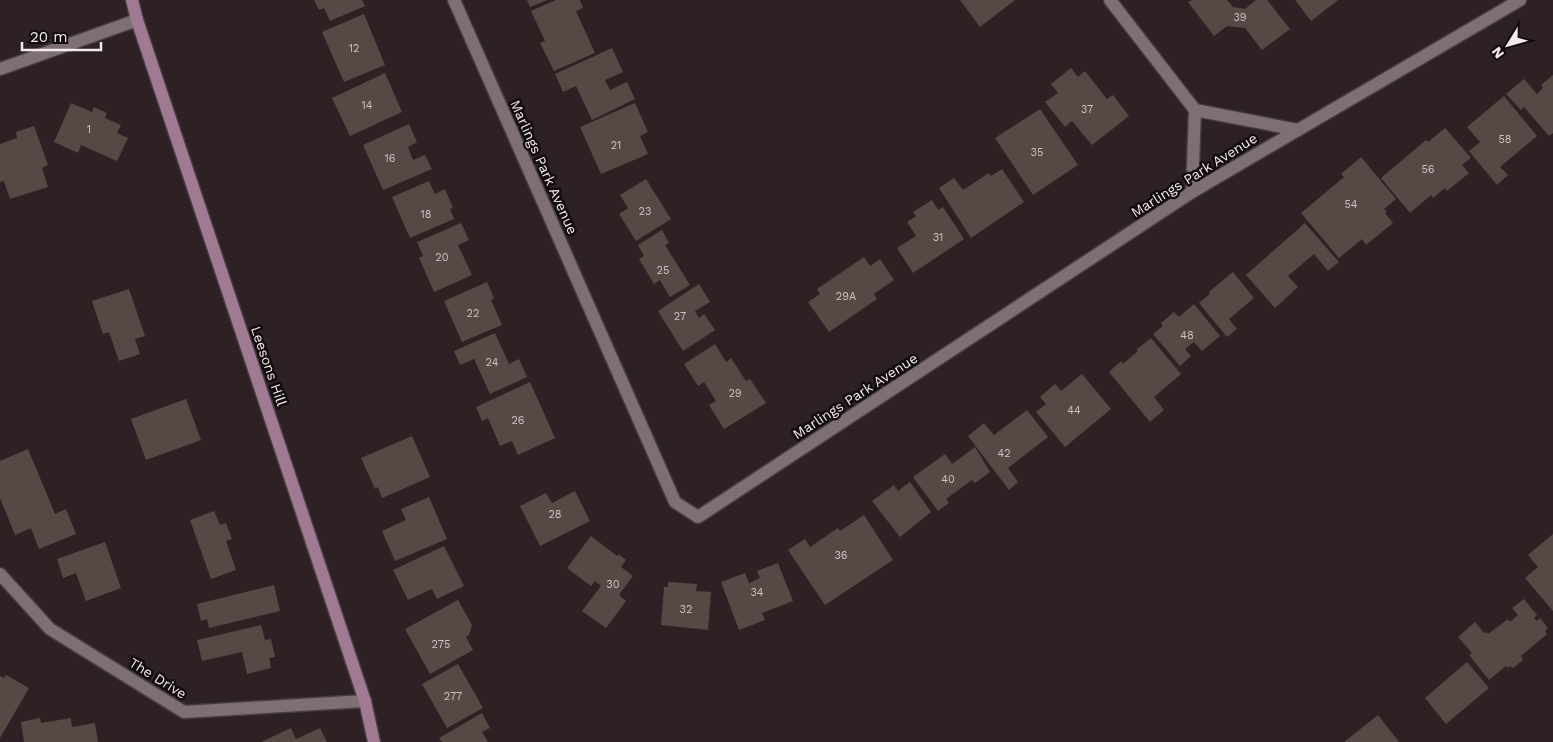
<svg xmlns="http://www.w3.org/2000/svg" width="1553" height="742" font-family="'Work Sans',sans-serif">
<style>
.building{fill:#564845}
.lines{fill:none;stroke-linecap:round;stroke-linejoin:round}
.street-casing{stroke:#463c3e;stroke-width:15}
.secondary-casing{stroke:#463c3e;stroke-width:15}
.street{stroke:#7e6f72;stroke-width:12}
.secondary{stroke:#a07a93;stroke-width:12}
.labels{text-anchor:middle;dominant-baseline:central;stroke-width:5;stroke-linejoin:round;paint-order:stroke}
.number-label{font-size:11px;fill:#ccc2c3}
.street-label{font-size:14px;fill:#f4ebed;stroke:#120c0d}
</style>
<rect width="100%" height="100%" fill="#2d2124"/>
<g class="building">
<path d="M314,0h48l3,6 -35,15 -6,-13 -5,2z"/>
<path d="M527,0h20l-17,7z"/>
<path d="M556,0h24l3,8 -7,3 19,42 -41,18 -14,-28 5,-2 -14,-30z"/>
<path d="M960,0h55l-35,27z"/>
<path d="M1192,0h35l6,7 12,2 11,-9h11l23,29 -28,21 -17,-22 -18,-2 -13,10 -26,-34z"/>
<path d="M1295,0h43l-27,21z"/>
<path d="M364,14l21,51 -41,17 -22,-50z"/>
<path d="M612,48l11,24 -18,8 5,10 17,-8 8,17 -43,21 -16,-34 -13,6 -8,-18z"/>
<path d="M1071,68l7,9 7,-6 22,28 6,-4 16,21 -37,29 -20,-24 -7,6 -20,-25 13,-9 -7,-9z"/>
<path d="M385,73l17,39 -52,24 -18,-38z"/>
<path d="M1553,75v58l-4,3 -25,-29 -3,3 -15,-16 18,-15 13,15 6,-6 -2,-3z"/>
<path d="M1504,96l33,40 -37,31 8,8 -11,10 -28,-34 11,-9 -13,-15z"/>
<path d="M71,103l21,9 2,-5 13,6 -2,5 16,7 -4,8 11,5 -11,23 -36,-16 -3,8 -24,-11z"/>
<path d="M635,103l13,29 -8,4 8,18 -47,20 -21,-47z"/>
<path d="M1040,109l38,56 -45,30 -38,-57z"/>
<path d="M409,124l8,18 -9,5 5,13 12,-5 7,14 -49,21 -20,-45z"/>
<path d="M34,126l14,39 -6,3 6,19 -38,12 -6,-18 -4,1v-38l17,-6 -1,-6z"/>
<path d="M1445,128l26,30 -9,7 7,8 -22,18 -2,-3 -12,10 -2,-3 -21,18 -29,-35 45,-38 2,2z"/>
<path d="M1361,157l35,42 -12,10 3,3 -2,1 8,10 -27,22 -4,-6 -23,19 -38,-45 43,-36 -3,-3z"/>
<path d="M1002,169l22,33 -53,36 -32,-50 15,-10 9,12 26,-17 2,3z"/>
<path d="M646,179l25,40 -35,22 -17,-27 9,-6 -8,-13z"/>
<path d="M429,181l6,13 10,-5 8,19 -3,1 4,10 -44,19 -18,-41z"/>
<path d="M932,200l6,10 5,-3 21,32 -51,34 -16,-25 19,-12 -9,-14 9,-6 -3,-4z"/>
<path d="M461,223l8,17 -11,5 14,30 -38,17 -15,-34 4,-2 -6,-14z"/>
<path d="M1305,223l34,39 -11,9 -14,-17 -26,22 10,11 -23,21 -29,-33z"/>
<path d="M662,230l7,13 -4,2 25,40 -20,12 -10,-17 -6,4 -15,-25 5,-3 -6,-11z"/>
<path d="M864,257l6,9 10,-7 14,21 -20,14 3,5 -48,33 -21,-30 12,-8 -3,-5z"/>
<path d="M1233,272l21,26 -25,21 8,10 -10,8 -28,-34 11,-9 -1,-2z"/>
<path d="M487,282l7,16 -3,2 11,25 -40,17 -18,-41z"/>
<path d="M699,284l11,18 -15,9 4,7 5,-4 11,16 -32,21 -25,-40z"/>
<path d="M129,289l16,47 -10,3 5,15 -21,7 -10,-29 -6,2 -11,-33z"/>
<path d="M1194,304l26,32 -18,15 -8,-9 -9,7 6,7 -11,10 -27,-32 10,-8 -2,-3 13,-11 5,5z"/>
<path d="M495,333l14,31 10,-5 8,18 -37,17 -16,-35 -14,6 -6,-14z"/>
<path d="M1151,338l30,36 -27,23 10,13 -14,12 -41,-50 12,-11 2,3 15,-13 -2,-1z"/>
<path d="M715,344l11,18 5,-4 15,23 4,-2 16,24 -42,26 -15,-24 7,-4 -12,-19 -6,4 -14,-22z"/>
<path d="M1082,374l29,35 -46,38 -29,-35 10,-8 -6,-7 15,-13 6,7z"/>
<path d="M530,382l25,56 -37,17 -6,-14 -12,5 -12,-28 -6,3 -6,-14z"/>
<path d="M186,399l15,41 -55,20 -15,-41z"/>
<path d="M1027,410l21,27 -40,31 10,14 -9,8 -41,-54 16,-13 10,12z"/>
<path d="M412,436l18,41 -48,21 -4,-11 -3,2 -14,-31z"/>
<path d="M975,447l15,25 -15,11 -3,-3 -26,19 3,4 -11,8 -25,-34 32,-23 7,10z"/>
<path d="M28,449l27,65 11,-5 10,25 -37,15 -8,-21 -16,7 -15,-37v-37z"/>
<path d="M910,482l21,30 -31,25 -28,-36 22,-16 4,6z"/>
<path d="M575,491l15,30 -50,25 -20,-40 26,-13 6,10z"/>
<path d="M429,497l18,42 -52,22 -13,-30 24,-11 -5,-11z"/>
<path d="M214,511l6,14 6,-2 6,16 -6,2 10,29 -25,9 -21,-59z"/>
<path d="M864,515l29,45 -68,45 -37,-55 17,-11 5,8 28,-19 2,3z"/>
<path d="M1553,534v77l-28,-33 13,-11 -10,-12z"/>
<path d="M591,536l26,20 1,-2 8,6 -5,7 12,9 -14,19 7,6 -20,27 -24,-17 19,-25 -6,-5 -4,5 -24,-18z"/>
<path d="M105,542l16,46 -35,13 -10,-28 -13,5 -6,-19z"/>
<path d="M444,546l20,40 -27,13 -5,-10 -24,11 -15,-30z"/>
<path d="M778,563l15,38 -31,12 3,7 -26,10 -18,-48 24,-9 4,10 11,-5 -3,-7z"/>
<path d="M668,582l29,2 -1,7 15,1 -3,38 -47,-5 3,-38h4z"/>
<path d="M274,585l6,26 -71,17 -2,-9 -6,2 -4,-17z"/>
<path d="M1524,599l13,16 -3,3 3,3 3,-3 8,10 -3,3 2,3 -26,22 2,4 -10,8 -3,-2 -2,2 -2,-2 -17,14 -20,-25 3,-2 -14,-16 17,-15 9,11 2,-1 2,2 20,-15 2,3 8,-7 -6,-7z"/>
<path d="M458,600l14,25 -3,10 -3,2 7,13 -43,24 -25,-45z"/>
<path d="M261,625l4,15 6,-1 4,18 -6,1 2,10 -24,6 -5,-22 -40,9 -5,-21z"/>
<path d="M1467,662l22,26 -43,36 -21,-26z"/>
<path d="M458,664l25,44 -36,20 -25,-44z"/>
<path d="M6,675l23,13 -29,50v-62l4,2z"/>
<path d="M482,713l8,15 -8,4 6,10h-46l-3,-4z"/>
<path d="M1378,715l21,27h-55z"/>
<path d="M40,718l1,5 30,-5 1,9 23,-4 3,19h-74l-3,-20z"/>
<path d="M291,728l5,11 24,-11 7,14h-66z"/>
</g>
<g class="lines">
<g class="street-casing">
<g id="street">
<path d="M454,0l221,502 23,15 494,-325 328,-192"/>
<path d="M1110,0l85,110 -3,82"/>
<path d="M0,69l137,-49"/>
<path d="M1195,110l103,20"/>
<path d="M0,574l50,55 134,83 181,-11"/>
</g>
</g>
<g class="secondary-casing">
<path id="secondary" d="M132,0l5,20 228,681 9,41"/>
</g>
<use href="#street" class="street"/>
<use href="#secondary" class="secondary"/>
</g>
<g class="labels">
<g class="number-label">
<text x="1240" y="17">39</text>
<text x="354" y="48">12</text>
<text x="367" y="105">14</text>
<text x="1087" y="109">37</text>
<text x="89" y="129">1</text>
<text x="1505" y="139">58</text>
<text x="616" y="145">21</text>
<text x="1037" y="152">35</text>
<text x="390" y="158">16</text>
<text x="1428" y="169">56</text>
<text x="1351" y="204">54</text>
<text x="645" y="211">23</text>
<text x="426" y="214">18</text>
<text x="938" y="237">31</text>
<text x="442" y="257">20</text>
<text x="663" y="270">25</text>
<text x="846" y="296">29A</text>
<text x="473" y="313">22</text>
<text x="680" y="316">27</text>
<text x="1187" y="335">48</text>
<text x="492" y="362">24</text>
<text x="735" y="393">29</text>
<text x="1074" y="410">44</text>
<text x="518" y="420">26</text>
<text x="1004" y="453">42</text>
<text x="948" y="479">40</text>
<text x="555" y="514">28</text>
<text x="841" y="555">36</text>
<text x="613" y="584">30</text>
<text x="757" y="592">34</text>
<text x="686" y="609">32</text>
<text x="441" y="644">275</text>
<text x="453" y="696">277</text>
</g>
<g class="street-label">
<text transform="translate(544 167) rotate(66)">Marlings Park Avenue</text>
<text transform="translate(1194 175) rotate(-32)">Marlings Park Avenue</text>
<text transform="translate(269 366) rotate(71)">Leesons Hill</text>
<text transform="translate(855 396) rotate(-33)">Marlings Park Avenue</text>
<text transform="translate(158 678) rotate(32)">The Drive</text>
</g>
</g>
<g transform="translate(1508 45) rotate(233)" stroke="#120c0d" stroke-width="4" paint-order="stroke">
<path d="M0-4L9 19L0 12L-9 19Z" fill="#f4ebed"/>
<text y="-8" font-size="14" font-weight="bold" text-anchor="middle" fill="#f4ebed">N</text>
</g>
<path d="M22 42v8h79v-8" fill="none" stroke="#f4ebed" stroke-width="2.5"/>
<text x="30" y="42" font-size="15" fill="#f4ebed" stroke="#120c0d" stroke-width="4" paint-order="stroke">20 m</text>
</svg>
